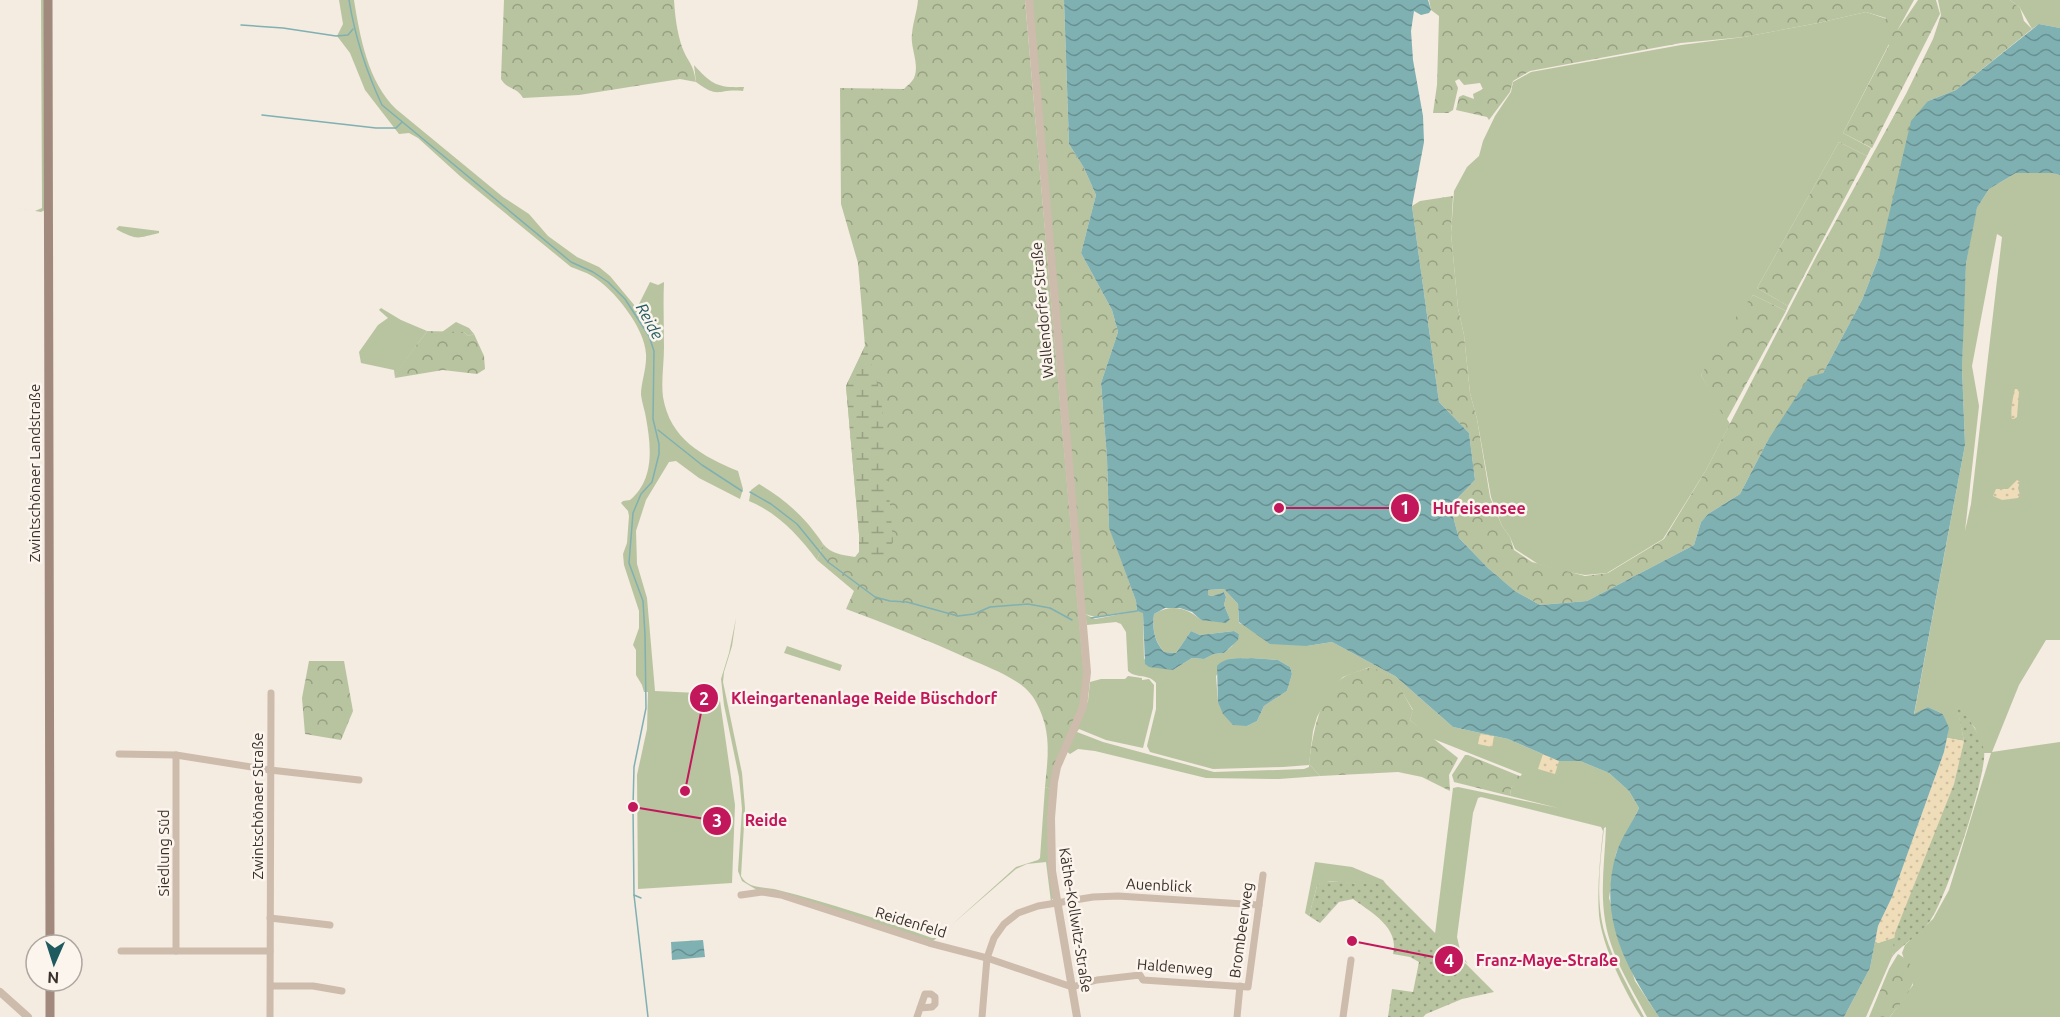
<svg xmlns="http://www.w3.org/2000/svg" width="2060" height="1017" font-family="Ubuntu,sans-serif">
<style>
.green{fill:#b8c4a0;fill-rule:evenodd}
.forest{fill:url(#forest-crowns)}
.wetland{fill:url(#wetland-marsh)}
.sand{fill:url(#sand-dots)}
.park{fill:url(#park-dots)}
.water{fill:url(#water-waves)}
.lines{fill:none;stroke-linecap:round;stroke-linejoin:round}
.stream{stroke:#7fb0b2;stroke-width:1.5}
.minor{stroke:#cdbbac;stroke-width:7}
.tertiary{stroke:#cdbbac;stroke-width:8}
.secondary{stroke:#a18a7d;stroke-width:9}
.labels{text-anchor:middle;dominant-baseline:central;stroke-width:5;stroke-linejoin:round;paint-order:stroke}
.street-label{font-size:15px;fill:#3b302b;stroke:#fbf5ee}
.water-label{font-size:16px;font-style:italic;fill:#1f5a5e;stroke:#fbf5ee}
.leader{fill:none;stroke:#c2185b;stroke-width:2}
.callout-dot{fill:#c2185b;stroke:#fbf5ee;stroke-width:2}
.mark-label{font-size:18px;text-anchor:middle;font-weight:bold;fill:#fff}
.callout-label{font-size:16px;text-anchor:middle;font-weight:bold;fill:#c2185b;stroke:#fbf5ee;stroke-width:5;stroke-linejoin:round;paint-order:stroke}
</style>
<defs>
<pattern id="forest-crowns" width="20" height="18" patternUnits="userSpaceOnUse" patternTransform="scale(1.5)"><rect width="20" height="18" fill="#b8c4a0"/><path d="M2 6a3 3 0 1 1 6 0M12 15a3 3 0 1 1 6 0" fill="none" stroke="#97a083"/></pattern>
<pattern id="wetland-marsh" width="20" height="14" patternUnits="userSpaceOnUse" patternTransform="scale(1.5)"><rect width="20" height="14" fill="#b8c4a0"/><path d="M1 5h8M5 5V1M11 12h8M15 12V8" fill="none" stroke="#97a083"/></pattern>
<pattern id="sand-dots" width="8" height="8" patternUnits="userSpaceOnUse" patternTransform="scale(1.5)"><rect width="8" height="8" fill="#efdcb8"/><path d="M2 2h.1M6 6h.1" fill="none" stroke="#cebd9e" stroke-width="1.8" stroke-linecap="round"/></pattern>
<pattern id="park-dots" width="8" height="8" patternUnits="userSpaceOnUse" patternTransform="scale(1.5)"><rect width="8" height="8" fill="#b8c4a0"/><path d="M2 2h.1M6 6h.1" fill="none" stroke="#97a083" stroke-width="1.8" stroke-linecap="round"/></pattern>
<pattern id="water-waves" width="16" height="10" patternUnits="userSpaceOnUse" patternTransform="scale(1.5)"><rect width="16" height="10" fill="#7fb0b2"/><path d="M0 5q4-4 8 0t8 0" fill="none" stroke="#699091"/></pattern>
</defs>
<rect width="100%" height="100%" fill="#f4ebe1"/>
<g class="green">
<path d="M41,0h4v210l-4,2 -41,-7 35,6 7,-3z"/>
<path d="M339,0h15c6,37 14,82 42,109l107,88 26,17 19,22 29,21 22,10 11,9 25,30h3l12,-24 8,3 6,-3c-1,22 0,43 0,65 0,17 -3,34 -1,50 7,42 39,59 75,74l5,18 -3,10 -41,-21 -23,-17 -7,1 -23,38 -10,31 1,33 10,34 8,93 64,3 16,111 -3,78 -94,6 -1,-114 10,-46 1,-37h-4l-2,-7 -6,-10v-25l-3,-5 6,-17v-17l-15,-46 -1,-11 4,-11 2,-27 -1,-5 -7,-8 2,-2 7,-1c25,-21 21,-54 16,-82 -1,-7 -4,-15 -5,-23 0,-13 6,-27 5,-41 -1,-26 -32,-65 -54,-78 -6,-4 -14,-6 -21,-9l-110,-90 -43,-39 -9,-5 -10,1 -34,-44 -15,-37 -13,-17 6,-12z"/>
<path d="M2010,0h50v28l-21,-4 -7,5 -12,-21z"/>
<path d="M1866,12l21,7 2,25 -46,89 28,15 -4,8 -28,-14 -82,146 31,18 -2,5 -33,-16 -52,80 29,49 -24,46 -43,69 -56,34 -22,2 -22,-4 -25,-7 -23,-15 -5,-12 -8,-11 -11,-29 -14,-78 -7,-26 -6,-58 -6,-27 -7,-75 3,-42 13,-24 12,-11 4,-15 12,-25 16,-24 2,-10 18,-10 150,-27 63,-8 74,-14z"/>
<path d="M694,65c18,20 24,23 50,22l-1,4c-26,-3 -23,9 -47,-9z"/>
<path d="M2016,173h36l8,2v465h-14l-27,45 -27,67 68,-10v275h-170l23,-32 -11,-32 3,-8 28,-26 16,-29 42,-137h-7l-9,-25 -18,-23 7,36 -17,-3 1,-10 -5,-14 -15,-7 -14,8 51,-270 -3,-77 1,-47 3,-57 7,-40 4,-16 12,-19zM1997,234l5,3 -31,267 -6,27 14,-125 -7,-40z"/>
<path d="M119,226l40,5v2c-22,5 -21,8 -43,-4z"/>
<path d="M381,308l20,12 26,11c-7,11 -29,37 -32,47l-1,-8 -33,-7 -2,-11 19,-27 10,-7 -9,-8z"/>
<path d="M456,322l13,6 5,6 -6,2 -4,-4h-22z"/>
<path d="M759,484c27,16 47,34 64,60l-6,16c-18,-24 -39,-47 -68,-59l2,-11z"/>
<path d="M1224,589l14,15 1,19 68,23 25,-4 63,34 58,51 55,12 51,22h21l29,12 20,18 10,17 -23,45 -7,45 26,83 24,36h-12c-16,-30 -37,-63 -42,-97 -5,-31 0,-62 1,-93l-2,1c-4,35 -9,72 1,106 9,29 25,56 39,83h-3c-17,-27 -39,-71 -42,-102 -2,-28 1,-56 4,-84l-2,-4 -120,-30 -3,1 -5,15 -16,124 4,17 7,10 -33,-30 18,-146 5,-1 100,21 -48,-12 1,-8 11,-14 -91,-36 -21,-18 3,-10 -20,-33 -23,-10 -27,10 -10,11 -16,29 -4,14 -4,33 11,12 -41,3 -73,-1 -111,-27 -17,-2 -8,5 -4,-3 22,-50 2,-19 11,-3h24l3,-3 14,2v2l7,-1 5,6 -1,23 -10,40 -37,-8 -27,-11 -2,3 26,10 111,30 90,-3 5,-2v-2l-26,2 -70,2 -63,-17 -3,-6 9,-37v-26c-8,-10 -20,-4 -28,-12l-2,-39 -5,-8 -5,-2 -29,3 -2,-11 10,5 42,-8 6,1 1,47 29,11 19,-12 12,1 10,-5 10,-1 8,-7 7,-12 -5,-3 -34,4 -9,-4 -15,22 -12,-1c-10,-12 -12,-24 -10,-38 17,-10 32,-7 47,6l29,-1 -6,-14 2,-8 -2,-5 -12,4 -4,-1v-5zM1251,658l27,2 12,7 2,7 -5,17 -23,15 -7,15 -10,5 -29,-24 -2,-26 13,-17z"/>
<path d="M736,618l-4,28 -8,26 -1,10 19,91 3,35 -4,68c8,14 23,10 37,14 52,13 103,30 154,48h5l79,-71 22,-7 2,-2 5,-71 5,2 3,109 -2,4 -5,-40 -19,2 -11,5 -83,72 -176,-51 -15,-9 -4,-10 4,-62 -3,-32 -15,-72 -3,-26 8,-26z"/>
<path d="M787,646l55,19 -2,6 -56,-18z"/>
<path d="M1315,862l37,5 31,13 3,4c-10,0 -21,1 -30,0 -14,-2 -27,-6 -39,2l-8,30 -4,-3z"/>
<path d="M1896,937l-4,20 -26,60h-22l26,-49 5,-27 3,2z"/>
</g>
<g class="forest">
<path d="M504,0h170c1,16 3,32 8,47 6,16 11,15 14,35l-16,-3 -101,16 -56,3c-7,-12 -16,-8 -22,-19z"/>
<path d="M918,0h107l59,678 -2,21 -32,90 -5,-2c3,-32 7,-55 -9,-85 -4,-8 -12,-16 -19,-20 -15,-10 -34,-17 -50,-24 -40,-18 -80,-34 -121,-49l8,-18 -37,-31 6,-16c8,10 20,11 32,13l4,-5v-18l-13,-148 19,-40 -7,-83 -17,-59 -1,-116 64,1c3,-3 8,-7 10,-11 6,-14 -4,-30 -2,-44 1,-12 5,-22 6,-34z"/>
<path d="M1032,0h32l5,144 15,24 12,27 -15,58 31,57 6,22 -17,51 6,75 2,69 27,74 1,10 -42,6 -10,-3z"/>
<path d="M1429,0h485l-17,31 21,-31h18l4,14 -68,134 -29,-15 46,-88 -9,-10 6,-17 -20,-6 -48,11 -74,14 -63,6 -151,28 -17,10 -3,11 -21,28 -2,-3 -31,-7 3,-13 4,-2 11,4 -1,-5 10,-5 -3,-6 -16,2 -5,-6 -4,2 3,7 -5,22 -5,3h-15l4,-28 2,-69 -8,-6z"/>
<path d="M1938,0h72l10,8 4,13 8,8 -76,61 -28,11 -49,156 -17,43 -39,73 -55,67 -28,54 -32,20 -7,8 -7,23 -107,56 -47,4 -25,-14 -27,-23 -29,-30 -9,-32 25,-26 -6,-47 -30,-31 -27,-196 8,-5 33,-5 -2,37 7,75 6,27 6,58 7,26 13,78 12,29 8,11 4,13 18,12 53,14 23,-3 56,-34 42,-69 111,-215 89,-161 27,-55 8,-24z"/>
<path d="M1839,142l28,14 -79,150 -31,-18z"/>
<path d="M1753,295l33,16 -60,110 -25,-46 28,-49z"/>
<path d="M427,331l37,1 4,4 6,-2 10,22 1,13 -8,5 -34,-4 -48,8c2,-10 25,-36 32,-47z"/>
<path d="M309,661h35l9,50 -12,29 -36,-6 -3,-36z"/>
<path d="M1371,667l23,10 19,34 -3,9 48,38 -9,17 1,16 -28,-14 -24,-5 -78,4 -11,-12c3,-25 10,-72 35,-87 7,-4 18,-7 27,-10z"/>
<path d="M1465,755h3l54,22 -11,11 -1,8 -56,-14 -2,-7z"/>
<path d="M1898,954c33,19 7,43 -8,63h-21l20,-48z"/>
</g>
<path class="wetland" d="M865,346l10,28 6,22 12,146 -9,15h-12l-13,-5v-18l-13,-148z"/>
<g class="sand">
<path d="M2015,389h2l2,3 -2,25 -3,2h-2c-2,-7 1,-23 3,-30z"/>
<path d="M2017,480l3,2 -2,6 2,7 -2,3 -16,2 -9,-4 3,-7h12z"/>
<path d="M1480,734l14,2 -2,11 -14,-3z"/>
<path d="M1947,738l17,3 -10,43 -58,153 -18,6 -3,-2 3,-15 14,-29 52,-145z"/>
<path d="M1543,754l16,7 -4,13 -17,-5z"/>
</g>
<g class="park">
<path d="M1956,703c11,14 24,29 28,47 4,23 -38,150 -54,171 -10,14 -30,25 -38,36l3,-24 59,-149 10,-43z"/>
<path d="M1341,881l16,3h29l108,108 -32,7 -36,15 -3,3h-35l4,-28 21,3 6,-30 -9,-5 -17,-3c7,-26 -22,-42 -40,-55l-14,3 -19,21 -11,-7 8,-30 6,-4z"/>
</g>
<g class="water">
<path d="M1064,0h364l3,10 -2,3 -8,2 -7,-4 -3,20 2,29 10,56 1,26 -12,64 27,196 30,31 6,47 -25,26 9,32 29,30 27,23 25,14 47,-4 107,-56 7,-23 7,-8 32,-20 28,-54 41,-63 14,-4 39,-73 17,-43 32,-136 17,-20 28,-11 83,-66 21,4v147l-8,-2h-36l-27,16 -12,19 -11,56 -4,104 3,77 -51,269 14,-7 15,7 6,14 -5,24 -52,145 -14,29 -8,42 -26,49h-185c-34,-51 -61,-100 -43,-163 5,-16 16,-31 23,-46l-10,-17 -20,-18 -29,-12h-21l-51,-22 -55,-12 -58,-51 -63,-34 -25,4 -37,-2 -31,-22 -1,-18 -14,-15 -16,1v5l4,1 12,-4 2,5 -2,8 6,14 -4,4 -25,-3 -9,-8 -12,-4h-15l-11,6c-2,14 0,27 10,38l12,1 15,-22 9,4 34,-4 5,3 -1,6 -14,13 -10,1 -10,5 -12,-1 -19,12 -24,-3 -4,-3 -2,-51 -6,-2 -1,-10 -27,-73 -2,-70 -6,-75 17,-51 -6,-22 -31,-57 15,-58 -12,-27 -15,-24z"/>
<path d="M1251,658l27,2 12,7 2,7 -5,17 -23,15 -7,15 -10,5 -14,-1 -10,-11 -5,-12 -1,-36c9,-10 21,-7 34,-8z"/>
<path d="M703,940l2,17 -33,3 -1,-18z"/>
</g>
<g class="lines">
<g class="stream">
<path d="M349,0c6,37 17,71 33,105l189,157 22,10 15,10 17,17 24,37 5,15 -1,68 6,25v10l-7,28 -11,12 -8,19 -4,50 14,38 2,34 1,73 -12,59 -1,40 1,88 14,122"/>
<path d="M241,25l42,3 53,8 12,-1 5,-6"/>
<path d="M262,115l114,13h20l6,-6"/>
<path d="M658,430l44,35 40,26"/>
<path d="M750,492l21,12 26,20 31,38 47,35 15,4 17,1 51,14 16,-2 16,-7 38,-3 22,4 22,12"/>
<path d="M1091,618l46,-7"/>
<path d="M634,895l7,3"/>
</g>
<g class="minor">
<path d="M119,754l57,1 94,15 89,10"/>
<path d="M176,755v196"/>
<path d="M741,895l21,-3 19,3 148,48 58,15 85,29 25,-7 43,-5 3,5 105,7 15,-112"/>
<path d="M270,918l60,7"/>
<path d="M121,951h149"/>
<path d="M271,986h42l29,5"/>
<path d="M270,1017l1,-324"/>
<path d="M917,1017l8,-23h6l4,3v7l-3,3 -12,1"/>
<path d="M982,1017l5,-59 7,-20 10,-14 14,-11 20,-7 55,-9 25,-1 141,9"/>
<path d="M1237,1017l3,-31"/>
<path d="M1343,1017l8,-57"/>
</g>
<g class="tertiary">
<path d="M1029,0l58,672 -4,35 -26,60 -3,15 -3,36 1,53 25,146"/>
<path d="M0,992l28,25"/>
</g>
<g class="secondary">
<path d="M48,0l2,945"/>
<path d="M50,1017v-36"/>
</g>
</g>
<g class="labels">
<g class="street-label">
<text transform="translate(1042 310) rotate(-95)">Wallendorfer Straße</text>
<text transform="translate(34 473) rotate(-90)">Zwintschönaer Landstraße</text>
<text transform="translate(257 806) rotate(-90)">Zwintschönaer Straße</text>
<text transform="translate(163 853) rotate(-90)">Siedlung Süd</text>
<text transform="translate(1159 885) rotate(3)">Auenblick</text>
<text transform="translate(1076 920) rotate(81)">Käthe-Kollwitz-Straße</text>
<text transform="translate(911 922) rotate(17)">Reidenfeld</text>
<text transform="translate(1241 930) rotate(-82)">Brombeerweg</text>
<text transform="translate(1175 967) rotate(5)">Haldenweg</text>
</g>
<g class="water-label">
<text transform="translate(650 321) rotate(61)">Reide</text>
</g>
</g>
<path class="leader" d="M1279 508L1405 508M685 791L704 698M633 807L717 821M1352 941L1449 960"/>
<g class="callout-dot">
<circle cx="1279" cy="508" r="6"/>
<circle cx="685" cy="791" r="6"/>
<circle cx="633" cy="807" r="6"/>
<circle cx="1352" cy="941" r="6"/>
<circle cx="1405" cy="508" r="15"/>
<circle cx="704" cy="698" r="15"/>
<circle cx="717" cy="821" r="15"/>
<circle cx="1449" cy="960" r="15"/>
</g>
<g class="mark-label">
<text x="1405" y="514">1</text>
<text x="704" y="705">2</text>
<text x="717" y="827">3</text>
<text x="1449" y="967">4</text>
</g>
<g class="callout-label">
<text x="1479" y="514">Hufeisensee</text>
<text x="864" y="704">Kleingartenanlage Reide Büschdorf</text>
<text x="766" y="826">Reide</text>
<text x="1547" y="966">Franz-Maye-Straße</text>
</g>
<g transform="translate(54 963) rotate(183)"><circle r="28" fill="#fbf5ee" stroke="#aea6a0" stroke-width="1.5"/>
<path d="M0-4.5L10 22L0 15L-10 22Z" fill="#1f5a5e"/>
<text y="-9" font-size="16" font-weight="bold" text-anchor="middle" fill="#3b302b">N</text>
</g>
</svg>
